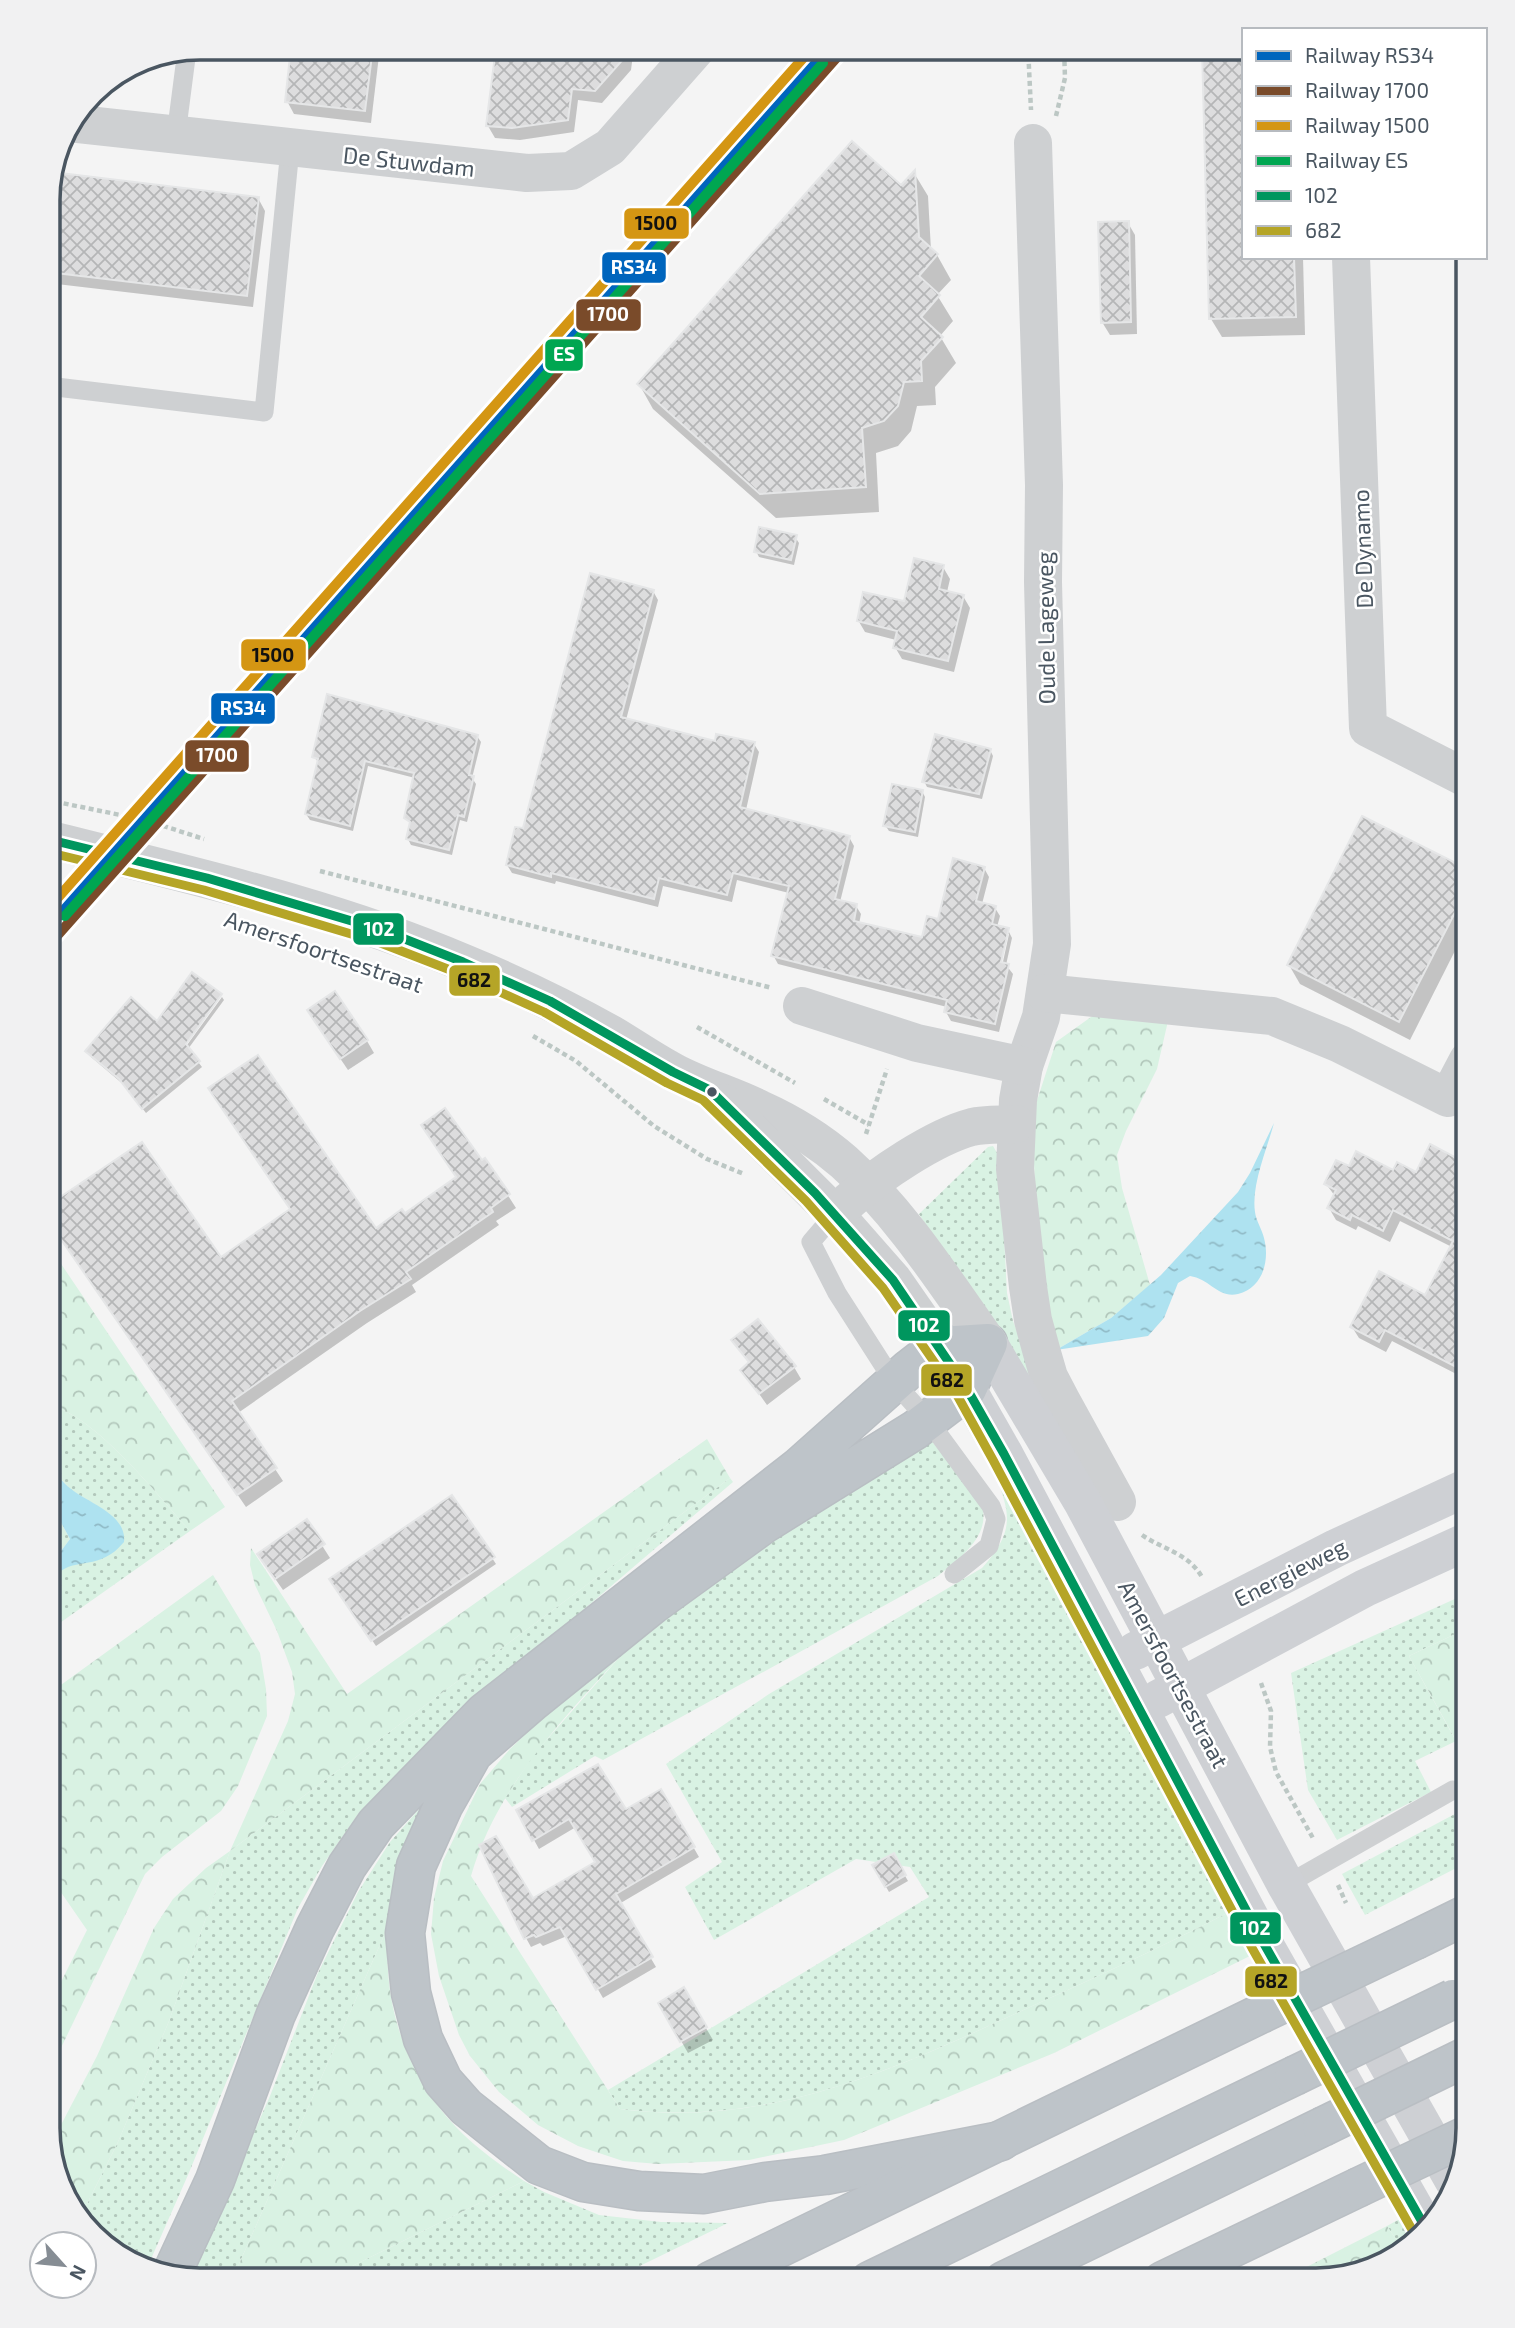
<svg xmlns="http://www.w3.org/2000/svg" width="1515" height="2328" font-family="'Exo 2',sans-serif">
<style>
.grass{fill:url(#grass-dots)}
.forest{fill:url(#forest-crowns)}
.water{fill:url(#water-ripples)}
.shadow{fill:#0003;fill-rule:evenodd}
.building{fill:url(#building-cross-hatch);stroke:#e5e6e7;stroke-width:2}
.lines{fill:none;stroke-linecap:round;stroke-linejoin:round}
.motorway-casing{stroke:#b9bec3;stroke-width:41}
.path{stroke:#bcc7c4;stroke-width:4.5;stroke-dasharray:5 3.5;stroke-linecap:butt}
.service{stroke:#ced0d2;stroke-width:19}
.minor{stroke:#ced0d2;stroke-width:38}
.secondary{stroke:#ced0d4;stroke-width:38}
.motorway{stroke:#bec4c9;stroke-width:38}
.motorway-bridge-casing{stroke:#b9bec3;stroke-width:41;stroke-linecap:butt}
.motorway-bridge{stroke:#bec4c9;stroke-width:38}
.bus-1-casing{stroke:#fff;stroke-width:14}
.bus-2-casing{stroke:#fff;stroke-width:14}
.bus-1{stroke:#00965e;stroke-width:9}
.bus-2{stroke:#b5a527;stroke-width:9}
.rail-1-casing{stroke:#fff;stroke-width:16}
.rail-2-casing{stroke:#fff;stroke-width:16}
.rail-3-casing{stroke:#fff;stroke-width:16}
.rail-4-casing{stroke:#fff;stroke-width:16}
.rail-1{stroke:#0065bd;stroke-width:10}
.rail-2{stroke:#7a4b2a;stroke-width:10}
.rail-3{stroke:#d49613;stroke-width:10}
.rail-4{stroke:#00a651;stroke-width:10}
.bus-dot{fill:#4a5661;stroke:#fff;stroke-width:2.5}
.labels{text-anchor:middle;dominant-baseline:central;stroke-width:5;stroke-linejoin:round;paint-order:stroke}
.street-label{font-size:23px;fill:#4a5661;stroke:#fff}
.rim{fill:none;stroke:#4a5661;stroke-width:3.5}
.line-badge{stroke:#fff;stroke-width:2.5}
.badge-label{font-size:19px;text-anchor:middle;font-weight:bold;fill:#fff}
.pale-badge-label{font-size:19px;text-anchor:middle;font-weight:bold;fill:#111}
</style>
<defs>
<pattern id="grass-dots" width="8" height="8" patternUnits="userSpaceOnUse" patternTransform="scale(1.75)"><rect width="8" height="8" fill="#d9f2e3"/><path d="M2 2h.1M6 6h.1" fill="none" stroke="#b2c7bb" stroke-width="1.8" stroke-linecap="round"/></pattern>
<pattern id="forest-crowns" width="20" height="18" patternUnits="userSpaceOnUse" patternTransform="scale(1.75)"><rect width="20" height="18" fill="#d9f2e3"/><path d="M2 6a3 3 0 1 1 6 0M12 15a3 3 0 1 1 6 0" fill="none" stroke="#b2c7bb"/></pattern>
<pattern id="water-ripples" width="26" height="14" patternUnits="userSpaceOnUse" patternTransform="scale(1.75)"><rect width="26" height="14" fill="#aee2f0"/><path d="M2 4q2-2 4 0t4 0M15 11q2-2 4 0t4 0" fill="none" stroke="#90bac6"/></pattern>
<pattern id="building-cross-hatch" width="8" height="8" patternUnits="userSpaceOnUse" patternTransform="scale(1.75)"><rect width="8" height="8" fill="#ddddde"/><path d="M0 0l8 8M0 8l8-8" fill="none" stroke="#b5b6b7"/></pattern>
</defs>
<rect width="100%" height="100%" fill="#f4f4f4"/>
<g class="grass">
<path d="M993,1146l7,12 7,135 6,28 43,113 -137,-220 69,-67z"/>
<path d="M47,1405c46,7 112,92 143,126l-143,101c0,-23 -6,-54 19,-65 9,-5 22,-5 33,-8l18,-36 -13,-13 -33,-20 -24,-26z"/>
<path d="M930,1439c10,13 51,60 53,71 5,29 -26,50 -45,66l-335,184 -8,-4 -83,51 -7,-9 29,-44 99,-112 74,-61z"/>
<path d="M994,1473l239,437c-71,37 -143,70 -216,103 -131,60 -249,114 -397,96l-12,-19 321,-193 -19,-30 -54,-8 -142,81 -29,-53 37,-25 -56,-98 103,-70 213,-126c32,-36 30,-53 12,-95z"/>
<path d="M730,1478l3,4 -281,240 -93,91 -37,53 -24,42 -110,267 -41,93 -24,-8 -43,-42 38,-76 51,-121 61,-170z"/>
<path d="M47,1497l23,42 -12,16h-11z"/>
<path d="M1468,1593v35l-59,28 47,85 -41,20 16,31 -94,48 -29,-50 -17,-117z"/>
<path d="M422,1806l-32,116 -158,358h-43l81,-184 47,-121 41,-83 32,-50z"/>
<path d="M1468,1807v55l-103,53 -23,-41z"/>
<path d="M524,2181l20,11 55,23 62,7 67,1 -119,58 -285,-1z"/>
<path d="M1407,2215l11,19 -15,16 -16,-24z"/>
</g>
<g class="forest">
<path d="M1105,1007l63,14 -11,48 -31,62 -9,24 5,33 28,97 -39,33 -55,32 -18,-92 -6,-142 24,-74z"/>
<path d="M47,1243l178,264 -35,24c-31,-34 -97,-119 -143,-126z"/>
<path d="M707,1439l23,39 -500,373 -61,170 -51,121 -38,76 -13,-14 -16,-60 46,-88 57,-128 19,-29 33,-31 24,-17 58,-130 7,-27 -3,-22 -15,-41 -22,-46 -5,-20 1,-17 96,146z"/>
<path d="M213,1575l47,78 6,36 1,27 -29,70 -17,25 -59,46 -17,17 -87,180 -11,-3v-41l40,-80 -40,-58v-177z"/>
<path d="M1468,1628v134l-59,-106z"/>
<path d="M633,1642c-64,71 -135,140 -162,234l149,233c146,19 268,-37 397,-96 73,-33 145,-66 216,-103l23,43 -202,100 -210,87 -95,20 -91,4 -35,-3 -45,-15 -40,-21 -39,-33 -29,-36 -11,-21 -20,-59 -8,-42 3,-36 9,-37 37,-77 30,-35 47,-45z"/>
<path d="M390,1922c-11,74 15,152 66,205 20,21 44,38 68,54l-200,99h-92z"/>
<path d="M1387,2226l16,24 -12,11 -75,20h-37z"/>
</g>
<g class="water">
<path d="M1274,1123c-7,26 -23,62 -19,89 1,9 7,17 9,26 6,22 -1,50 -26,56 -19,5 -28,-15 -48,-18l-12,7 -14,35 -16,18 -92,14 55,-32 50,-43 77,-83 12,-19z"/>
<path d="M47,1464c8,8 15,18 24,25 17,14 56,25 53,53 -4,4 -8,9 -13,12 -26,17 -45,0 -64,34v-33h11l12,-16 -23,-42z"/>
</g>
<g class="shadow">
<path d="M293,47h87l-9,76 -77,-9 -7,-13z"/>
<path d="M497,47h137l-3,23 -29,33 -24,-3 -4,32 -54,8 -25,-2 -7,-12z"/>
<path d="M120,73l-2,14 -16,-2z"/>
<path d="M52,173l206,25 7,13 -12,96 -205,-24v-93z"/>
<path d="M914,173l14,23 3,54 6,5 14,25 -14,15 16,26 -13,15 16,27 -21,24 1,18 -19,1 -6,25 -13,15 -22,7 3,59 -103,6 -123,-109 -14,-25 263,-197z"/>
<path d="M1128,223l7,12 2,99 -27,1 -8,-13z"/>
<path d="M1244,257h59l2,78 -83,2 -11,-18z"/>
<path d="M795,537l4,6 -5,22 -35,-8 -3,-6z"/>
<path d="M943,567l7,12 -3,13 16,4 7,12 -16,64 -52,-13 -7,-12 1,-7 -31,-8 -7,-12 48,-17z"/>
<path d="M653,591l5,9 -32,120 90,23 38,1 5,8 -13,58 103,27 5,9 -14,56 16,4 5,8 -2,10 64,15 61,-71 5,9 -7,27 13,4 5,8 -3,11 11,3 4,8 -6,27 7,9 -14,58 -48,-11 -5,-9 1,-5 -169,-43 -5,-9 16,-62 -52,-13 -5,22 -69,-16 -5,21 -102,-26 -1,3 -43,-11 -5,-8 17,-35zM1005,934h4l-8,37 -4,-1z"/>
<path d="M477,736l4,6 -9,36 4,6 -9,38 -7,-2 -8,35 -41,-10 -3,-6 3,-14 -5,-8 9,-39 -47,-12 -15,65 -43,-11 -4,-6 13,-51 -5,-6z"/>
<path d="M990,750l3,6 -11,43 -55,-12 -3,-6z"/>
<path d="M922,791l3,6 -7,40 -29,-6 -4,-6z"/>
<path d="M1468,871v54l-58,115 -110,-56 -11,-19z"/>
<path d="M222,997l2,3 -36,49 14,18 -56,46 -22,-28 -33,-28 -3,-6 94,1z"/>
<path d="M316,1023l51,18 7,12 -26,17z"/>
<path d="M485,1160l31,48 -20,13 3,4 -87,60 4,7 -49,31 -129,90 45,68 -37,26 -195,-284 170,37 154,-30 29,-15z"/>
<path d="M1468,1166v214l-76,-39 -6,11 -27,-14 -7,-11 74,-30 26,-50 -52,-26 -10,21 -32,-16 -2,4 -20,-10 -7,-12 6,-12 -9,-12 23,-15 68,5z"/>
<path d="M734,1341l60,26 7,12 -34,26 -25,-35 8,-6z"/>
<path d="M452,1497l44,67 -120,82 -41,-61z"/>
<path d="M307,1522l23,36 -47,32 -16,-23z"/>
<path d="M661,1791l38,66 -80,47 37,63 -53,31 -36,-62 -24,10 -3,-3 -9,4 -5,-9 6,-37 66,-38 -22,-36 -37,22 -21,-38 108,1z"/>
<path d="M893,1855l15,26 -19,11 -15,-26z"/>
<path d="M683,1989l30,51 -25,13 -28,-49z"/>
</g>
<g class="building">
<path d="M291,47h82l-8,64 -80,-9z"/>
<path d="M496,47h138l-39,44 -23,-2 -4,31 -56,8 -26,-2z"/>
<path d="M1202,48h42v209h50l2,60 -87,2z"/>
<path d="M852,141l49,44 14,-15 4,67 19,17 -19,22 21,19 -19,22 22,20 -22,24 1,20 -18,1 -6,24 -14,15 -22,7 4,59 -106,7 -123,-110z"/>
<path d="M52,172l207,25 -12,99 -199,-24v-82z"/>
<path d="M1129,221l2,101 -30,1 -3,-101z"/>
<path d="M759,527l38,8 -6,25 -37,-8z"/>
<path d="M914,558l30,7 -5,24 25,6 -16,66 -55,-13 4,-17 -40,-10 6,-29 41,9z"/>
<path d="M590,573l64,17 -33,127 94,24 1,-7 39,8 -15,65 110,29 -15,63 22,5 -3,17 68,16 5,-21 11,3 15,-61 32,9 -9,34 20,5 -4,18 17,4 -8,34 8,2 -14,60 -51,-12 3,-12 -176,-44 18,-70 -56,-13 -6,22 -68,-17 -5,21 -103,-26v4l-45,-12 9,-38 8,1z"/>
<path d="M327,694l151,41 -9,40 5,1 -10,41 -6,-2 -9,35 -43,-11 4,-17 -6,-4 10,-45 -49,-12 -15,65 -45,-12 13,-55 -6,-2z"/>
<path d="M935,734l56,15 -12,45 -57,-12z"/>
<path d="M892,784l31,6 -8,42 -32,-6z"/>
<path d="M1362,816l106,53v18l-69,135 -112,-57z"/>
<path d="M192,972l30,22 -36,50 14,17 -58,48 -23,-30 -34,-28 46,-54 26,24z"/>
<path d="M335,991l33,49 -28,19 -33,-49z"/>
<path d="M258,1055l118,173 26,-19 3,4 51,-36 -35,-52 24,-17 37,52 3,-2 25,36 -19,14 2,4 -87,60 5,7 -51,32 -128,90 45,67 -40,27 -190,-276v-13l95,-64 79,115 69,-48 -82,-121z"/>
<path d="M1430,1144l38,20v209l-83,-43 -6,12 -29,-15 29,-56 46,24 28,-54 -60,-31 -10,21 -31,-16 -2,5 -23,-12 9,-18 -12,-6 12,-24 13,6 7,-15 37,19 4,-8 19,10z"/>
<path d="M758,1319l38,47 -37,28 -19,-24 9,-8 -18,-22z"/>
<path d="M452,1495l43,62 -124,84 -42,-62z"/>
<path d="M307,1519l18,25 -50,35 -18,-25z"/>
<path d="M598,1764l28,45 35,-20 34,58 -79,47 37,63 -57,33 -36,-63 -24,10 -2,-2 -10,4 -45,-94 17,-9 37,62 62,-36 -26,-43 -37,22 -16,-31z"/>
<path d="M894,1853l12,22 -21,12 -13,-22z"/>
<path d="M684,1987l23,40 -27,15 -22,-39z"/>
</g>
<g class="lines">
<g class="motorway-casing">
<g id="motorway">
<path d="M1417,1939l51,-25"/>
<path d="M171,2275l44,-95 61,-166 39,-86 32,-62 29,-42 108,-111 314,-245 110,-98 31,-24 49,-3 -21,46 -10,9 -42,32 -150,93 -113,82 -119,96 -60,52 -30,53 -27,60 -11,67 6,60 12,46 20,42 23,26 73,58 44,17 56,9 65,3 61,-12 60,-7 176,-34"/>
<path d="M711,2281l549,-267"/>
<path d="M870,2281l424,-205"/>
<path d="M1004,2281l318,-154"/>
<path d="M1163,2281l194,-93"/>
</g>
</g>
<g class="path">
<path d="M1028,47l3,63"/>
<path d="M1056,116l9,-38 -1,-31"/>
<path d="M47,800l98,20 59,19"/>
<path d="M320,871l452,117"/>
<path d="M697,1027l98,56"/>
<path d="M533,1036l43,25 78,65 53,33 37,15"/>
<path d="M824,1099l45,26"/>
<path d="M866,1134l21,-65"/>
<path d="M1142,1535c22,15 46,18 60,42"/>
<path d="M1261,1683l10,28 -1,36 6,25 38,68"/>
<path d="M1338,1885l8,18"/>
</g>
<g class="service">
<path d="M176,135l11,-85"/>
<path d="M48,386l216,26 26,-263"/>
<path d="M835,1214l-24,28 26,51 57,89 34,38 63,86 5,13 -7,27 -35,28"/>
<path d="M1286,1885l167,-95"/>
</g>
<g class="minor">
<path d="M69,123l458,50 44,-2 39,-24 88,-100"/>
<path d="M1033,143l11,342 -1,97 9,362 -11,73 -17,49 -6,34 -3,69 13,118 5,33 9,33 7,24 12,23 56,102"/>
<path d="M1351,257l17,471 100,51"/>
<path d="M47,839c141,36 283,67 417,124 51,21 101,45 149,72 20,12 40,26 61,37 28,15 58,23 86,37 29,13 60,32 84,53 57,51 100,119 144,181"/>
<path d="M1045,993l227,23 68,28 108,54 20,-38"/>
<path d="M802,1006l115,37 107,23"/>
<path d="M724,1103l111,111 58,66 46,66"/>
<path d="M849,1201c29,-26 85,-64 123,-74 13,-3 30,-2 44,-3"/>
</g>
<g class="secondary">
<path d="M988,1343l95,160 203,382 168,296"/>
<path d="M939,1346l28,43 37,65 259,488 162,285"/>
<path d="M1135,1651l201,-103 132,-61"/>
<path d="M1158,1699l207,-111 103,-47"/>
</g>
<use href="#motorway" class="motorway"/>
<g class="motorway-bridge-casing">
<g id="motorway-bridge">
<path d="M1260,2014l157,-75"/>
<path d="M1294,2076l159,-77"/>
<path d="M1322,2127l146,-71"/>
<path d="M1357,2188l109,-52"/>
</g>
</g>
<use href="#motorway-bridge" class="motorway-bridge"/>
<g class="bus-1-casing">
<path id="bus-1" d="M47,839l160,39 175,52 81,32 87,39 123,71 37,18 105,103 78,87 74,109 37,65 259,488 162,285"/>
</g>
<g class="bus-2-casing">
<path id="bus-2" d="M47,852l157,38 174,52 80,31 86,39 123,71 36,17 103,101 77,87 74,107 36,65 259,488 162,285"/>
</g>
<use href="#bus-1" class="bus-1"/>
<use href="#bus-2" class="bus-2"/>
<g class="rail-1-casing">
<path id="rail-1" d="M47,929l783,-882"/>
</g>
<g class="rail-2-casing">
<path id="rail-2" d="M56,937l783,-882"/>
</g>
<g class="rail-3-casing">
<path id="rail-3" d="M47,910l766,-863"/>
</g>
<g class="rail-4-casing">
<path id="rail-4" d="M65,916l758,-853"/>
</g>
<use href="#rail-1" class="rail-1"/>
<use href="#rail-2" class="rail-2"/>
<use href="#rail-3" class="rail-3"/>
<use href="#rail-4" class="rail-4"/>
</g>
<circle class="bus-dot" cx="712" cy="1092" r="6"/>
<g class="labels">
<g class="street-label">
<text transform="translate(409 161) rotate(6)">De Stuwdam</text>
<text transform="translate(1362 549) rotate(-92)">De Dynamo</text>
<text transform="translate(1045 628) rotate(-91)">Oude Lageweg</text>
<text transform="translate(324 951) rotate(19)">Amersfoortsestraat</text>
<text transform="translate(1290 1572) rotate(-27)">Energieweg</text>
<text transform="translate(1174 1674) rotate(62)">Amersfoortsestraat</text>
</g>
</g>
<path d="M0 0H1515V2328H0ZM200 60H1316A140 140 0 0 1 1456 200V2128A140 140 0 0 1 1316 2268H200A140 140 0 0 1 60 2128V200A140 140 0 0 1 200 60Z" fill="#f1f1f2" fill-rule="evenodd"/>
<path class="rim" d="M200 60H1316A140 140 0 0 1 1456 200V2128A140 140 0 0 1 1316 2268H200A140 140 0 0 1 60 2128V200A140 140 0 0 1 200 60Z"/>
<g class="line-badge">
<rect x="623" y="207" width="67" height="33" rx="7" fill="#d49613"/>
<rect x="601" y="251" width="66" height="33" rx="7" fill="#0065bd"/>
<rect x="575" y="298" width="67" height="34" rx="7" fill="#7a4b2a"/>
<rect x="544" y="338" width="40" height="34" rx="7" fill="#00a651"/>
<rect x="240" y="638" width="67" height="34" rx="7" fill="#d49613"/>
<rect x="210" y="692" width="66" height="33" rx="7" fill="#0065bd"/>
<rect x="184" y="739" width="66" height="34" rx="7" fill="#7a4b2a"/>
<rect x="352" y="912" width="53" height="34" rx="7" fill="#00965e"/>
<rect x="448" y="964" width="53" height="33" rx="7" fill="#b5a527"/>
<rect x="897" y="1309" width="54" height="33" rx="7" fill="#00965e"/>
<rect x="920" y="1363" width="53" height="34" rx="7" fill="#b5a527"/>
<rect x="1229" y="1911" width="53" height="34" rx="7" fill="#00965e"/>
<rect x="1244" y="1965" width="54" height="33" rx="7" fill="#b5a527"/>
</g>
<g class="badge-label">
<text x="634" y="274">RS34</text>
<text x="608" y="321">1700</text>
<text x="564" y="361">ES</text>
<text x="243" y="715">RS34</text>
<text x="217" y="762">1700</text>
<text x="379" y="936">102</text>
<text x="924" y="1332">102</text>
<text x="1255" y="1935">102</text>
</g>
<g class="pale-badge-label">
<text x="656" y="230">1500</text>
<text x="273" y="662">1500</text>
<text x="474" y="987">682</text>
<text x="947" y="1387">682</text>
<text x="1271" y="1988">682</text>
</g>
<rect x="1242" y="28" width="245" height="231" fill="#ffffff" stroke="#b7bbc0" stroke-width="2"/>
<rect x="1256" y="51" width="35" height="10" fill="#0065bd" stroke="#b7bbc0" stroke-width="2"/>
<text x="1305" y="63" font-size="21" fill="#4a5661">Railway RS34</text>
<rect x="1256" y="86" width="35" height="10" fill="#7a4b2a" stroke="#b7bbc0" stroke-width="2"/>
<text x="1305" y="98" font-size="21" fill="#4a5661">Railway 1700</text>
<rect x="1256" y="121" width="35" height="10" fill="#d49613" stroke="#b7bbc0" stroke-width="2"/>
<text x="1305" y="133" font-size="21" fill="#4a5661">Railway 1500</text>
<rect x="1256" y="156" width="35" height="10" fill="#00a651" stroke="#b7bbc0" stroke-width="2"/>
<text x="1305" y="168" font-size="21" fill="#4a5661">Railway ES</text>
<rect x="1256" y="191" width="35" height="10" fill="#00965e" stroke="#b7bbc0" stroke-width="2"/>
<text x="1305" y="203" font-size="21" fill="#4a5661">102</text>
<rect x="1256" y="226" width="35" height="10" fill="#b5a527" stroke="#b7bbc0" stroke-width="2"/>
<text x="1305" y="238" font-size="21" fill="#4a5661">682</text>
<g transform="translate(63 2265) rotate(117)"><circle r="33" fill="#ffffff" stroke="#b7bbc0" stroke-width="2"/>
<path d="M0-5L12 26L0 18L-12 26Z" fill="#868d94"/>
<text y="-10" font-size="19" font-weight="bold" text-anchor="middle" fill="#4a5661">N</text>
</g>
</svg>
